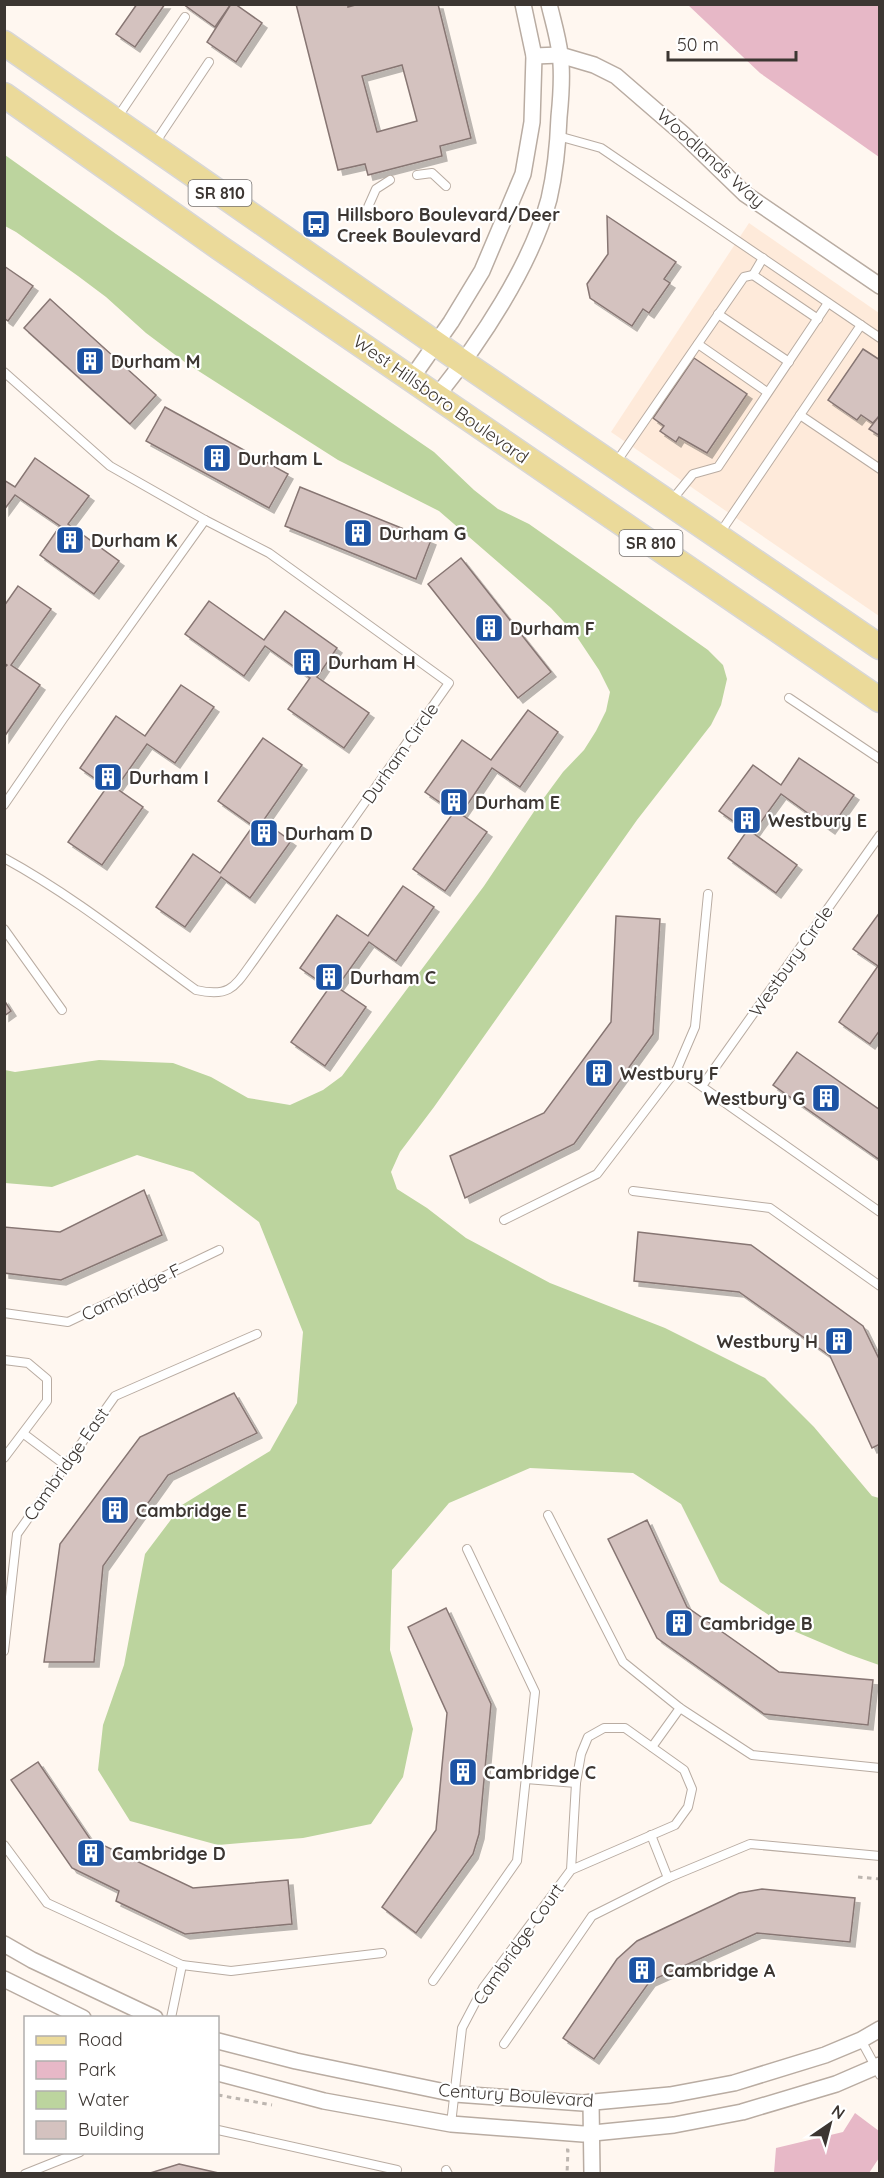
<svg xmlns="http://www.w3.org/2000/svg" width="884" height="2178" font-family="Quicksand,sans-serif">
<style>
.built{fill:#feeada}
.green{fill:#e7b8c7}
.water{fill:#bcd49e}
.building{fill:#d4c2bf;stroke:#877673;stroke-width:1.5;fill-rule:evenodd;filter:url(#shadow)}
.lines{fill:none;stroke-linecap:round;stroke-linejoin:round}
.service-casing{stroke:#b9aca2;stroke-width:10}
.minor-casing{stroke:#b9aca2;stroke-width:18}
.primary-casing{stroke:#d8d7d6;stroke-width:27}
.path{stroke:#bdb6b0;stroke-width:3;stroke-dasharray:4.5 4.5;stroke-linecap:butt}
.service{stroke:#fff;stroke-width:8}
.minor{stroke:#fff;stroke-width:15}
.primary{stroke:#ebda9a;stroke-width:24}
.labels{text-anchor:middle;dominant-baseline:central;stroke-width:4.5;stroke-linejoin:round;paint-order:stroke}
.shield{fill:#fff;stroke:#767270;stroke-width:1.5}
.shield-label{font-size:16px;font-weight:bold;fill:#3c3632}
.street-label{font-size:18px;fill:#3c3632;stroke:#fff}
.poi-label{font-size:18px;font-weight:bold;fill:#3c3632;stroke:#fff;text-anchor:start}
</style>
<defs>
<filter id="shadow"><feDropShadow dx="5" dy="5" stdDeviation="0" flood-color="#0004"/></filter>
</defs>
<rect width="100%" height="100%" fill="#fff7f0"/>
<path class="built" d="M749,223l130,90v303l-268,-184z"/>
<g class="green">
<path d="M688,5h191v152l-119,-84z"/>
<path d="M855,2113l24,18v27l-10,15h-95l2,-25 67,-16z"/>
</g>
<path class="water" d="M5,155l111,79 318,218 40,38 24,19 31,15 179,126 15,15 4,14 -6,26 -10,20 -74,95 -203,287 -34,45 -9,20 6,17 30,19 39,30 84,45 115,45 100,50 49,49 58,69 7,2v167l-31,-11 -59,-25 -69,-47 -39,-78 -48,-31 -103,-5 -81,35 -57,67 -2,80 23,79 -10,48 -32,47 -68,14 -85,7 -88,-24 -32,-51 5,-45 21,-60 21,-111 37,-49 88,-54 27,-48 6,-71 -44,-110 -66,-50 -56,-17 -85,32 -47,-4v-113l10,2 84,-12 74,3 38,14 37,21 42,7 33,-15 19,-14 142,-190 51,-76 28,-38 21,-22 12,-19 10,-20 4,-19 -11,-22 -24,-36 -24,-26 -112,-97 -101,-51 -152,-97 -40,-30 -40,-36 -28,-21 -62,-44 -11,-6z"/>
<g class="building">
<path d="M137,4h28l-30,43 -19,-13z"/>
<path d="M183,4h48l-16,23z"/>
<path d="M231,4h4l27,19 -26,39 -29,-20z"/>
<path d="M296,4h52v3l11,-3h79l33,134 -31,8 2,10 -74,19 -3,-11 -27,6zM402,65l15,56 -40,11 -15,-56z"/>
<path d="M607,216l69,46 -12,17 6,4 -21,30 -6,-4 -11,17 -42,-28 -3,-14 21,-30z"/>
<path d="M4,266l29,20 -25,35 -4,-3z"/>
<path d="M50,299l106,96 -26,29 -106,-96z"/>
<path d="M863,349l17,11v55l-7,8 -12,-8 -4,5 -29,-20z"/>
<path d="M694,358l53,36 -40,59 -28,-16 -3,5 -16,-11 4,-5 -11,-8z"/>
<path d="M165,407l123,67 -19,34 -123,-67z"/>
<path d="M880,415v21l-11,-7z"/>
<path d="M35,458l54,38 -21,28 51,37 -25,33 -54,-39 20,-29 -45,-31 -11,15v-30l11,7z"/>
<path d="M300,487l131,53 -15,39 -131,-53z"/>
<path d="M461,558l90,114 -33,26 -90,-114z"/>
<path d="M18,586l33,23 -40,56 29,20 -36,52v-69l3,-3 -3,-2v-57z"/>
<path d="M209,601l55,39 21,-29 52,37 -20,29 52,36 -25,35 -56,-39 22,-31 -45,-32 -21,30 -59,-42z"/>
<path d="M181,685l33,22 -39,56 -28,-19 -31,44 27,19 -41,58 -34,-23 39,-55 -27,-19 36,-52 29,20z"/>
<path d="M528,710l30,22 -38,55 -28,-19 -31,46 26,18 -42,59 -32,-22 41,-57 -29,-20 37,-52 29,20z"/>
<path d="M263,738l39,27 -39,56 28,20 -41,57 -29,-21 -36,50 -29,-20 37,-53 27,19 33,-47 -35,-25z"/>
<path d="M799,758l55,37 -24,34 -49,-35 -28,39 44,32 -21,28 -48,-35 19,-27 -28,-20 34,-46 28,20z"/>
<path d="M403,886l31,21 -38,54 -27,-19 -32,45 29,20 -41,59 -34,-24 38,-54 -29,-20 37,-53 31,21z"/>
<path d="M880,912v118l-10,14 -31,-22 39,-56 -25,-17z"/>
<path d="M616,916l44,3 -7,115 -79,110 -109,54 -15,-42 94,-43 67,-91z"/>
<path d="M4,1000l7,11 -7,5z"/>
<path d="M797,1052l83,58v50l-107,-75z"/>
<path d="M144,1190l18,45 -101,45 -57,-7v-46l56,5z"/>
<path d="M638,1232l113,13 112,81 17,35v83l-8,4 -42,-92 -91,-64 -105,-11z"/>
<path d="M234,1393l23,40 -89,42 -65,91 -9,96h-50l16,-118 80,-107z"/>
<path d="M647,1520l40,87 92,65 94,8 -5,45 -104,-11 -107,-76 -49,-99z"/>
<path d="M446,1608l45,96 -12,130 -6,20 -57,79 -34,-26 54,-77 11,-117 -39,-86z"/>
<path d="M38,1762l52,77 103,49 95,-8 4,44 -107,10 -69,-33 3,-10 -47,-23 -61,-88z"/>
<path d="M762,1889l93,9 -5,44 -93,-9 -107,48 -56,78 -31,-21 54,-79 20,-18 102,-48z"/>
<path d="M179,2164l44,10h-76z"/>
</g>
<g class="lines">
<g class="service-casing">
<g id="service">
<path d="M117,118l68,-101"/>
<path d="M558,136l43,12 279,190"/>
<path d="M155,143l54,-81"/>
<path d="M417,175l15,-2 14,13"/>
<path d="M368,207l8,-18 14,-9"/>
<path d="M763,258l-10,17 65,44"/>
<path d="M718,314l71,48"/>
<path d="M698,344l69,48"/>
<path d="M4,372l106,94 95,54 64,33 180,130 -195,277c-19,26 -23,38 -58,30 -62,-45 -124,-95 -192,-132"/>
<path d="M800,415l80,54"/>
<path d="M615,464l129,-187 9,-2"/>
<path d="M672,500l21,-26 25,-7 110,-164"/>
<path d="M720,533l141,-208"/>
<path d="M789,698l91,61"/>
<path d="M4,805l59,-86 142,-199"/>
<path d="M4,929l58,81"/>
<path d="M677,1069l203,143"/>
<path d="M702,1086l178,-251"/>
<path d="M633,1191l137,17 110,78"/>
<path d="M504,1220l93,-46 80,-105 18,-42 13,-133"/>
<path d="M4,1313l64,9 151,-72"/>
<path d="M4,1360l24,3 19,16v22l-43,57"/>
<path d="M24,1434l41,31"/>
<path d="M548,1515l75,147 57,46 72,47 128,13"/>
<path d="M4,1651l13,-117 98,-138 142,-62"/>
<path d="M652,1747l28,-39"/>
<path d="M526,1779l50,4"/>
<path d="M651,1835l17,43"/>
<path d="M4,1845l43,58 135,62 49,6 151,-18"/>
<path d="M433,1981l84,-120 18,-169 -68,-143"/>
<path d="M171,2018l11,-53"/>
<path d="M861,2040l19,35"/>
<path d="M504,2044l88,-128 76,-38 82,-34 130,12"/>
<path d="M451,2124l11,-96 21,-40 88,-118 5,-87 5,-29 7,-17 16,-9h21l59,42 8,19 -4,18 -13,18 -104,45"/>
<path d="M218,2130l179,40"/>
<path d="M446,2170l2,4"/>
<path d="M25,2174l55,-22"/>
</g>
</g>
<g class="minor-casing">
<g id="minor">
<path d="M534,56l26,-1 34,10 22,11 67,58 62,60 135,92"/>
<path d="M411,379l40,-57 31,-51 41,-97 9,-52 2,-66 -11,-52"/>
<path d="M437,396c43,-54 94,-130 112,-197 6,-26 9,-55 10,-82 2,-20 4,-43 1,-63 -2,-17 -7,-33 -11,-50"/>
<path d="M4,1944l28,16 123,58"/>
<path d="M4,1979l79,39"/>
<path d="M218,2041l78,20 159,33 128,9 87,-8 64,-12 91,-28 36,-15 19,-11"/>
<path d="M218,2073l106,28 127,23 132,10 91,-9 68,-13 94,-28 44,-19"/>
<path d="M591,2102l1,72"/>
</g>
</g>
<g class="primary-casing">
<g id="primary">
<path d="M4,43l460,320 416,284"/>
<path d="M4,95l216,153 660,452"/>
</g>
</g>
<g class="path">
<path d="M858,1877l22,2"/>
<path d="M218,2095l54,10"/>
<path d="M566,2150h2l-1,24"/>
</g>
<use href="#service" class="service"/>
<use href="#minor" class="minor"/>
<use href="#primary" class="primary"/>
</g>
<defs>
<g id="bus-square" transform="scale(1.5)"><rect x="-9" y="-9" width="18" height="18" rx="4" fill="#1b52a4" stroke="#fff"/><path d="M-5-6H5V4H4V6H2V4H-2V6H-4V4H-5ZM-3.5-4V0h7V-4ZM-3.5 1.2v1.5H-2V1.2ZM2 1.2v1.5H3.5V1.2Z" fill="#fff"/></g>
<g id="building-square" transform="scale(1.5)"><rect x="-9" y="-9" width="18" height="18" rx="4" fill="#1b52a4" stroke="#fff"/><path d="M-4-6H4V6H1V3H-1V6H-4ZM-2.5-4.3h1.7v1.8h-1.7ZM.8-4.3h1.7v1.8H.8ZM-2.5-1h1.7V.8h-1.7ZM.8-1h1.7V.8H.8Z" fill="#fff"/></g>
</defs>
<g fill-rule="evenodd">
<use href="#bus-square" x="316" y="224"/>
<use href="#building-square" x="90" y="361"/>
<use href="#building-square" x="217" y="458"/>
<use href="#building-square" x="358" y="533"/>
<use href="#building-square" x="70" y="540"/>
<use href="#building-square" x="489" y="628"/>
<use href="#building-square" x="307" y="662"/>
<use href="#building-square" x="108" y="777"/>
<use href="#building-square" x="454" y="802"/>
<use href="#building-square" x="747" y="820"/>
<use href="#building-square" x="264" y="833"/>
<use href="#building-square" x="329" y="977"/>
<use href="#building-square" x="599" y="1073"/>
<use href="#building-square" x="826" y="1098"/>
<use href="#building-square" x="839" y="1341"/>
<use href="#building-square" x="115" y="1510"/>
<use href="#building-square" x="679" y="1623"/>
<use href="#building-square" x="463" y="1772"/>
<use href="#building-square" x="91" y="1853"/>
<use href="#building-square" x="642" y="1970"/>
</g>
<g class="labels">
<g class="shield">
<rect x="188.5" y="180" width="63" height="26" rx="4.5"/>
<rect x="619.5" y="530" width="63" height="26" rx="4.5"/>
</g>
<g class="shield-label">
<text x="220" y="193">SR 810</text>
<text x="651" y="543">SR 810</text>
</g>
<g class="street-label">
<text transform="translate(711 158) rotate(42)">Woodlands Way</text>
<text transform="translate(441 399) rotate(35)">West Hillsboro Boulevard</text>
<text transform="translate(400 753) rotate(-55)">Durham Circle</text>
<text transform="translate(791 961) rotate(-55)">Westbury Circle</text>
<text transform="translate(131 1292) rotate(-26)">Cambridge F</text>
<text transform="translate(66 1464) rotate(-55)">Cambridge East</text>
<text transform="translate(518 1944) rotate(-55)">Cambridge Court</text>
<text transform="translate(516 2095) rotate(4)">Century Boulevard</text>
</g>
<g class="poi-label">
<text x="337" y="214">Hillsboro Boulevard/Deer<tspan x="337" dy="21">Creek Boulevard</tspan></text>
<text x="111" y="361">Durham M</text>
<text x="238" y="458">Durham L</text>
<text x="379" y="533">Durham G</text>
<text x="91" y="540">Durham K</text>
<text x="510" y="628">Durham F</text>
<text x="328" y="662">Durham H</text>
<text x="129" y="777">Durham I</text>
<text x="475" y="802">Durham E</text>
<text x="768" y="820">Westbury E</text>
<text x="285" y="833">Durham D</text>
<text x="350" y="977">Durham C</text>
<text x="620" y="1073">Westbury F</text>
<text x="805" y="1098" text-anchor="end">Westbury G</text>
<text x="818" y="1341" text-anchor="end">Westbury H</text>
<text x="136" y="1510">Cambridge E</text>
<text x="700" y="1623">Cambridge B</text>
<text x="484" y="1772">Cambridge C</text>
<text x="112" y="1853">Cambridge D</text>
<text x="663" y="1970">Cambridge A</text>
</g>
</g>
<rect width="884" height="2178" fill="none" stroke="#3c3632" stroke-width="12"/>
<rect x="24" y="2016" width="195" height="138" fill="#ffffff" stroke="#b1afad" stroke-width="1.5"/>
<rect x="36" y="2036" width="30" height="9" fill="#ebda9a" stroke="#b1afad" stroke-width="1.5"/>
<text x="78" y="2046" font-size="18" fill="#3c3632">Road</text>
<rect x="36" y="2061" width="30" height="18" fill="#e7b8c7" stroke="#b1afad" stroke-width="1.5"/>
<text x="78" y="2076" font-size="18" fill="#3c3632">Park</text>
<rect x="36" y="2091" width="30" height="18" fill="#bcd49e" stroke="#b1afad" stroke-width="1.5"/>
<text x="78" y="2106" font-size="18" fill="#3c3632">Water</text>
<rect x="36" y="2121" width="30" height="18" fill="#d4c2bf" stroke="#b1afad" stroke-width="1.5"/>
<text x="78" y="2136" font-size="18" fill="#3c3632">Building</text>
<g transform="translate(830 2124) rotate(35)" stroke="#ffffff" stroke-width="4.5" paint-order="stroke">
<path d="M0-4.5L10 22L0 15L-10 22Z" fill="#3c3632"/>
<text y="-9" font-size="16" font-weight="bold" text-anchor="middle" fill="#3c3632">N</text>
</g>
<path d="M668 51v9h128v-9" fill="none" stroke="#3c3632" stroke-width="3"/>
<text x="677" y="51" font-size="18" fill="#3c3632" stroke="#ffffff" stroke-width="4.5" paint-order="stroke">50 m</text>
</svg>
